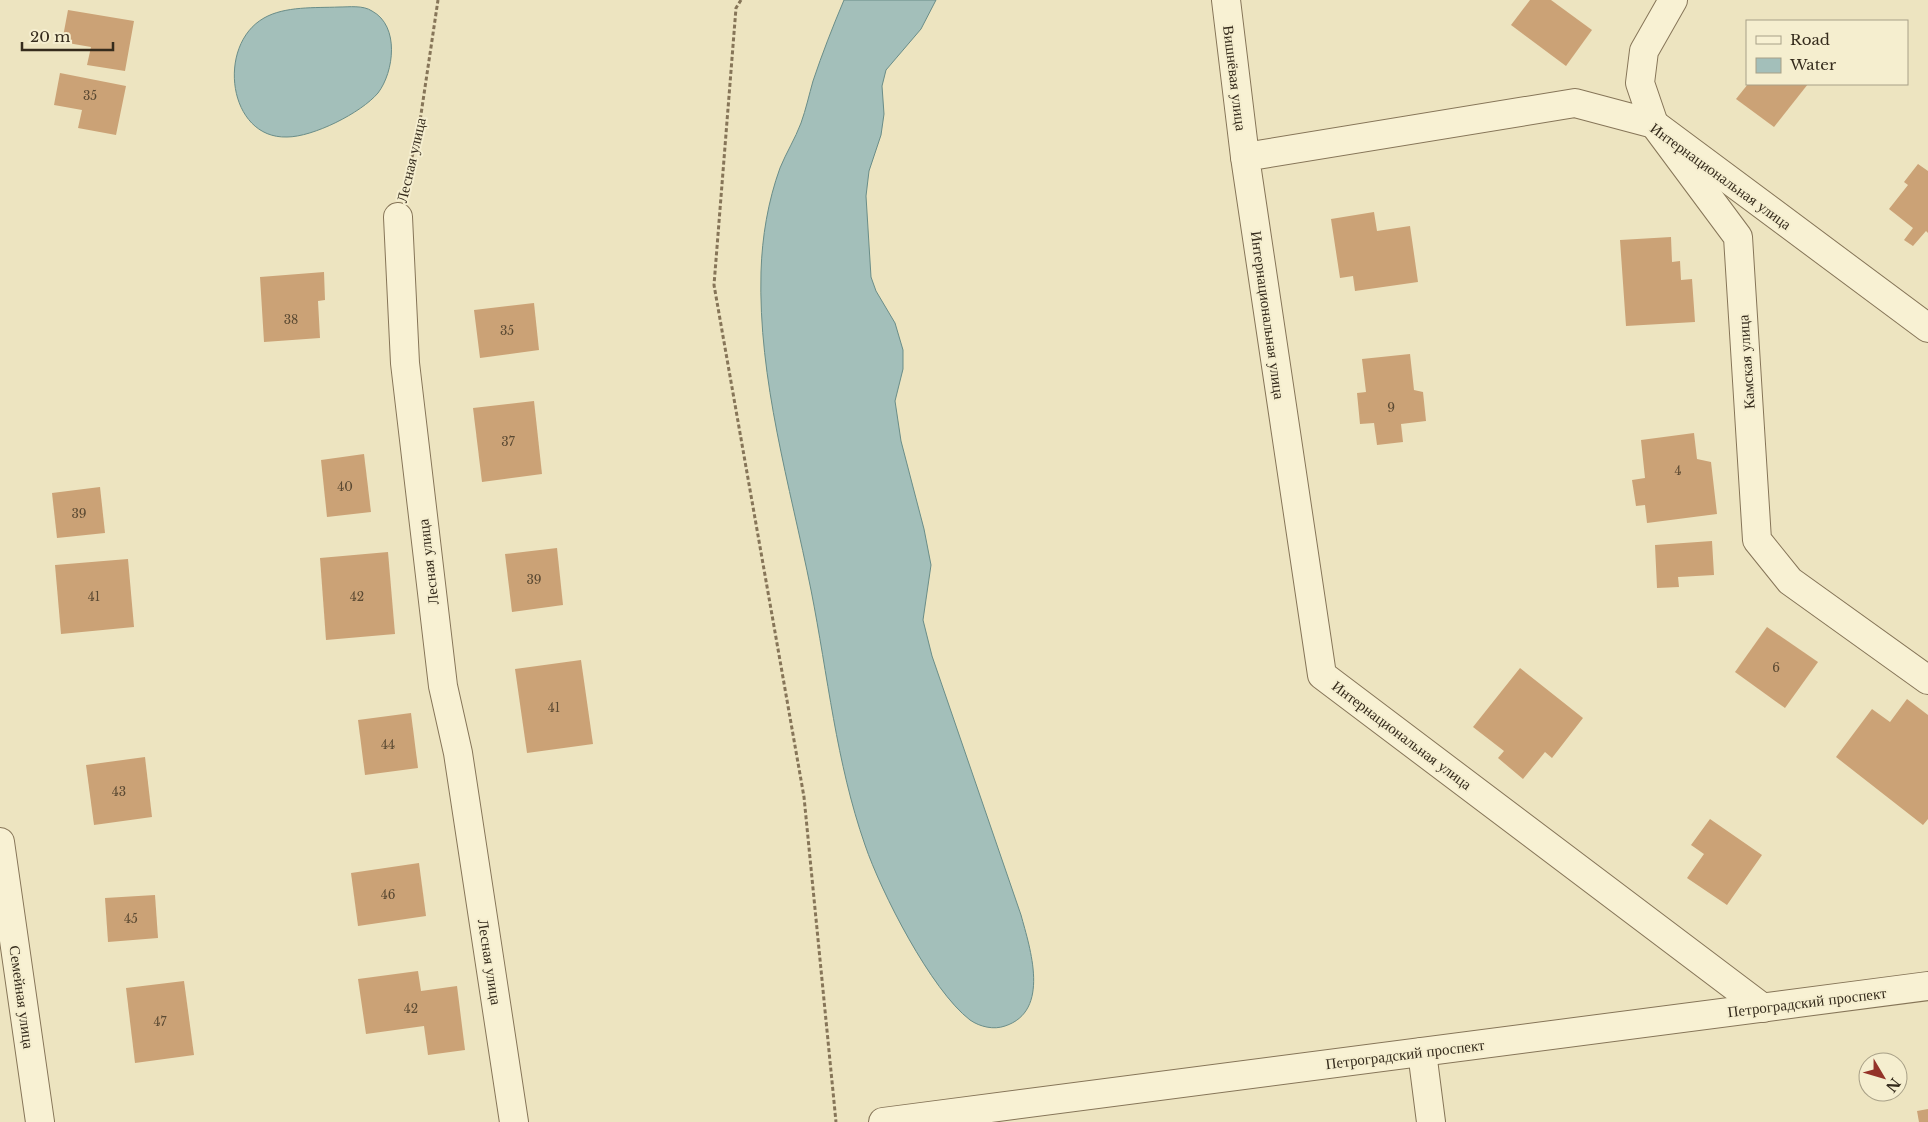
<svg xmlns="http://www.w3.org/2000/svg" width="1928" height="1122" font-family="'Libre Baskerville',serif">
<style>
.water{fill:#a3bfba;stroke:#6a8d88}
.building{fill:#cba276}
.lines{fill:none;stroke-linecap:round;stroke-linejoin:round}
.street-casing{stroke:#867558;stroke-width:30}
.path{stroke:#867558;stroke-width:3;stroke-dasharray:4 2.5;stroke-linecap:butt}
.street{stroke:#f8f1d3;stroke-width:28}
.labels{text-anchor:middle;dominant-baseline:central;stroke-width:4;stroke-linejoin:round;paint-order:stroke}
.number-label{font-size:12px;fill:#5a4932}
.street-label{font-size:15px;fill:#352b1c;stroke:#f5eecf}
</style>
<rect width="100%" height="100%" fill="#ede4c0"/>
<g class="water">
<path d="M844,0h92l-15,29 -35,41 -4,16 2,28 -3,21 -12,36 -3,25 5,81 5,14 19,32 8,27v19l-8,32 6,40 23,88 7,36 -8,55 9,36 89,259c9,33 30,96 -16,111 -11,4 -25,1 -35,-6 -39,-30 -89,-128 -105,-175 -29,-83 -37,-169 -54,-255 -21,-105 -53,-210 -50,-318 1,-35 7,-71 19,-104 6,-15 15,-29 21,-45 5,-14 8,-28 12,-42 9,-27 20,-55 31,-81z"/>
<path d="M339,7c10,0 24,-2 33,4 28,15 22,61 6,82 -17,20 -65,44 -91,44 -59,2 -71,-92 -23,-119 21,-12 51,-10 75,-11z"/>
</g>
<g class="building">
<path d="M1530,0h21l41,30 -26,36 -55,-41z"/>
<path d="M68,10l66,11 -9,50 -38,-6 4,-18 -29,-5z"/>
<path d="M60,73l66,13 -10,49 -38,-7 4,-18 -28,-5z"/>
<path d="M1748,84h60l-34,43 -38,-28z"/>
<path d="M1918,164l10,7v62l-2,-2 -13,15 -9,-6 9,-12 -24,-19 19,-24 -4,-3z"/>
<path d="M1374,212l3,19 33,-5 8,56 -63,9 -2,-15 -13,2 -9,-59z"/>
<path d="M1671,237l1,25 8,-1 1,19 11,-1 3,43 -69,4 -6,-86z"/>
<path d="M324,272l1,28 -7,1 2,37 -56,4 -4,-65z"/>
<path d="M534,303l5,47 -59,8 -6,-48z"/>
<path d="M1410,354l4,36 9,2 3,29 -25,3 2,18 -26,3 -3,-22 -14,1 -3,-31 9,-1 -4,-33z"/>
<path d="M534,401l8,73 -60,8 -9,-74z"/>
<path d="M1694,433l3,26 14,3 6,52 -70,9 -2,-18 -9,1 -4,-26 13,-2 -4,-38z"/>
<path d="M364,454l7,58 -44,5 -6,-57z"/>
<path d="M100,487l5,46 -48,5 -5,-45z"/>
<path d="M1712,541l2,34 -36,2 1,10 -22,1 -2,-43z"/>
<path d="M557,548l6,57 -51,7 -7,-58z"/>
<path d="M388,552l7,82 -69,6 -6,-82z"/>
<path d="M128,559l6,68 -73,7 -6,-69z"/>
<path d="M1767,627l51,35 -33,46 -50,-36z"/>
<path d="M581,660l12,84 -66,9 -12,-84z"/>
<path d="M1520,668l63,50 -31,40 -7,-6 -22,27 -25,-21 6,-7 -31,-24z"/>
<path d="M1907,699l21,16v104l-5,6 -87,-68 36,-48 18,13z"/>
<path d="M411,713l7,55 -53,7 -7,-55z"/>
<path d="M145,757l7,60 -58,8 -8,-60z"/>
<path d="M1710,819l52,36 -35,50 -40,-27 17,-24 -13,-9z"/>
<path d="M419,863l7,53 -68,10 -7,-53z"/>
<path d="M155,895l3,43 -50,4 -3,-44z"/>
<path d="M418,971l3,20 36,-5 8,64 -37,5 -4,-29 -58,8 -8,-55z"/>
<path d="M184,981l10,74 -59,8 -9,-75z"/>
<path d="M1928,1109v13h-9l-2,-11z"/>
</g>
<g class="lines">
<g class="street-casing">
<g id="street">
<path d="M1226,0l19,157"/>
<path d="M1673,0l-29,51 -4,32 14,41 84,113 19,303 33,41 138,99"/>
<path d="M398,217l7,146 38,323 15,67 56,369"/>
<path d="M0,842l40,280"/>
<path d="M1763,1008l-441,-333 -77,-518 330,-54 79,21 274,204"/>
<path d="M1422,1052l9,70"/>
<path d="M883,1122l1045,-136"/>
</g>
</g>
<g class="path">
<path d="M741,0l-5,8 -22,277 90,512 32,325"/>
<path d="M405,189l15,-68 18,-121"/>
</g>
<use href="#street" class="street"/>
</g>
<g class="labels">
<g class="number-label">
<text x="90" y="95">35</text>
<text x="291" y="319">38</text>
<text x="507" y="330">35</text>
<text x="1391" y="407">9</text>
<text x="508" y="441">37</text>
<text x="1678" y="470">4</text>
<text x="345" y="486">40</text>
<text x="79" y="513">39</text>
<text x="534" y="579">39</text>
<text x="94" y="596">41</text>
<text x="357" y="596">42</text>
<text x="1776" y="667">6</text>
<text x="554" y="707">41</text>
<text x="388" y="744">44</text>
<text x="119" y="791">43</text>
<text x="388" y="894">46</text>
<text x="131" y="918">45</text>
<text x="411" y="1008">42</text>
<text x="160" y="1021">47</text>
</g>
<g class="street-label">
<text transform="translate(1235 78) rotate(83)">Вишнёвая улица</text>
<text transform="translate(411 160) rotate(-77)">Лесная улица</text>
<text transform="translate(1721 176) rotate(36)">Интернациональная улица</text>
<text transform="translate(1268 315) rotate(82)">Интернациональная улица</text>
<text transform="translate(1746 362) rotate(-94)">Камская улица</text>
<text transform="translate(428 562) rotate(-97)">Лесная улица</text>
<text transform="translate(1402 735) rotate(37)">Интернациональная улица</text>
<text transform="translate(490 962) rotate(81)">Лесная улица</text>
<text transform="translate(22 997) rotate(82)">Семейная улица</text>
<text transform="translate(1807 1002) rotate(-7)">Петроградский проспект</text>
<text transform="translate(1405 1054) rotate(-7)">Петроградский проспект</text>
</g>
</g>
<rect x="1746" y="20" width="162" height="65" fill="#f5eecf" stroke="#a8a087"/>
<rect x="1756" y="36" width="25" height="8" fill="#f8f1d3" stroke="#a8a087"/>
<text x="1790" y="45" font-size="15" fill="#352b1c">Road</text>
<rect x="1756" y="58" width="25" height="15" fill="#a3bfba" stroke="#a8a087"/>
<text x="1790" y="70" font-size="15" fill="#352b1c">Water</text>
<g transform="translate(1883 1077) rotate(128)"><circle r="24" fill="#f5eecf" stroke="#a8a087"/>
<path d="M0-4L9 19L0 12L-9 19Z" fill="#943329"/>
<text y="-8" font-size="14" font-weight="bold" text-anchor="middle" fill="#352b1c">N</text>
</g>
<path d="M22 42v8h91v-8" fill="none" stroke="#352b1c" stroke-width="2.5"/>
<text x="30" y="42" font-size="15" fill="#352b1c" stroke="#f5eecf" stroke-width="4" paint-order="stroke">20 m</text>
</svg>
